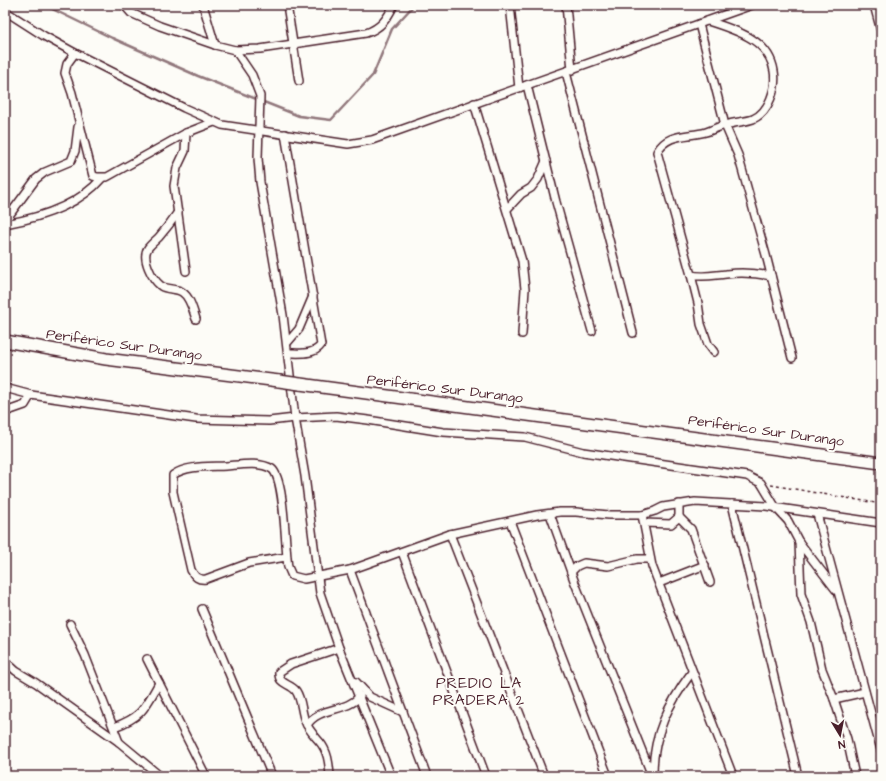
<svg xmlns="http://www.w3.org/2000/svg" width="886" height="781" font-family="'Architects Daughter',sans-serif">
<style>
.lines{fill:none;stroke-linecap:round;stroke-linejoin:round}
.stream{stroke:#91777b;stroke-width:2.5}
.minor-casing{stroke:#4a1f2b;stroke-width:10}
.trunk-casing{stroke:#4a1f2b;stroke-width:14}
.path{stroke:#4a1f2b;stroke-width:1.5;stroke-dasharray:3 3;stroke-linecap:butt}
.minor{stroke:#fdfcf7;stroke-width:7}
.trunk{stroke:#fdfcf7;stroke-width:11}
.trunk-bridge-casing{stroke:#4a1f2b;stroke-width:14;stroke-linecap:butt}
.trunk-bridge{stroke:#fdfcf7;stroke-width:11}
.labels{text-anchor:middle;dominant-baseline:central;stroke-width:4;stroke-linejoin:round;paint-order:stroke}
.street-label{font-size:14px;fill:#4a1f2b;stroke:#fdfcf7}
.neighbourhood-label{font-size:15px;letter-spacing:1px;fill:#4a1f2b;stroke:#fdfcf7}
</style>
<rect width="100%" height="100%" fill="#fdfcf7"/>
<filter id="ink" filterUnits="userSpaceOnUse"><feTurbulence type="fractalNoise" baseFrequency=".025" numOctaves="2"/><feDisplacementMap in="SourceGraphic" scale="8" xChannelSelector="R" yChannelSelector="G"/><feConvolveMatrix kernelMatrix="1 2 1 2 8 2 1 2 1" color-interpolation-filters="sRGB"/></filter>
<g filter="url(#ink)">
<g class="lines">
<path class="stream" d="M44,5l68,33 86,38 101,40 32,4 42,-45 19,-46 22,-24"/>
<g class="minor-casing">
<g id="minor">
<path d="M124,5l7,8 29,13 55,19 20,5 25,-1 106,-16c15,-5 21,-14 28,-28"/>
<path d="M203,5l12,40"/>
<path d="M287,5l12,76"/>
<path d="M510,5l9,83"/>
<path d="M566,5l6,65"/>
<path d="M874,5l7,26"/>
<path d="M5,11l39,25 31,17 109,55 38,17 126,19 24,-4 380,-135"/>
<path d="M708,21c27,9 61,18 66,50 3,17 -5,41 -21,48 -8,3 -19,3 -27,6 -7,1 -13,5 -20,7 -19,5 -39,1 -49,20l34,123 7,28 3,21 7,20 6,8"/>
<path d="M699,24l26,101 13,30 28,100 26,103"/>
<path d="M235,50l17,25 8,21 -2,62 2,24 23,133 12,103 10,58 15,117 19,55 52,128"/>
<path d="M75,53l-8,11 -2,9 7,20 21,83 4,1h10l79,-44 28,-11"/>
<path d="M566,72l67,261"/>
<path d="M527,85l29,117 36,129"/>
<path d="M474,103l48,158 3,28 -3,45"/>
<path d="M186,133l-1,18 -8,17 -3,18 12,85"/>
<path d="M285,134l36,211c-7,10 -21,8 -33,8"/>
<path d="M507,209l14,-15 10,-6 7,-9 8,-18"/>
<path d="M178,212c-6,9 -12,17 -19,25 -3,3 -8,7 -11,11 -7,10 4,31 13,38 6,4 15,2 21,6 8,5 11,18 14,27"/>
<path d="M5,221l31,-42 9,-7 26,-11 4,-10 3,-24"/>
<path d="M5,224c34,-6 74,-19 97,-46"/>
<path d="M691,275c13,3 23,0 35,-1 16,-2 30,-1 45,2"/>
<path d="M287,343l12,-14 14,-33"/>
<path d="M5,388l26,7 165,24 73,2 26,-3 41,-2 32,4 75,12 82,5 58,15 164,24 14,7 15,25 12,13 11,21 37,48"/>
<path d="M5,412l20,-7 6,-10"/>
<path d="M732,504l66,272"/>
<path d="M550,514l25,69 77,193"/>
<path d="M817,514l64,236"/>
<path d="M642,515l10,51 81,210"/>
<path d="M679,517l12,12 19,53"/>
<path d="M510,521l98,255"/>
<path d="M644,523l27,1 8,-7v-13"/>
<path d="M450,534l94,242"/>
<path d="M799,542l2,52 10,28 11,47 12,30 13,40 8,37"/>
<path d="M402,552l84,224"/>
<path d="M286,557l-37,6 -43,16c-8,1 -11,-2 -15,-9l-18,-78v-17c14,-10 37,-8 53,-9 13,-1 34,-5 46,3 13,10 13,80 16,98l4,9 12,3 46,-9 100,-36 87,-19 23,-3h16l33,3h33l13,-4 8,-4 32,-5 71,4 115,17"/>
<path d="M350,570l77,206"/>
<path d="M571,572l6,-6 7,-3 24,3 29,-7h13"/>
<path d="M659,583l46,-18"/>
<path d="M202,609l70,167"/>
<path d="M70,624l15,31 34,87 41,34"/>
<path d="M147,659l59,117"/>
<path d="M5,661l11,10 20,12 83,59"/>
<path d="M356,682l14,15 33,15"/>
<path d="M834,699l31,-7"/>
<path d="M307,725c12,-19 39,-12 53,-29"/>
<path d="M114,727c28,-10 31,-19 45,-44"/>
<path d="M653,774c0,-40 16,-71 39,-102"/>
<path d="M330,776c-1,-13 -2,-25 -11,-35 -6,-7 -11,-12 -14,-20 -4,-10 -3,-21 -9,-30 -6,-8 -18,-6 -17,-19l12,-8 48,-16"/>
</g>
</g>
<g class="trunk-casing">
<g id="trunk">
<path d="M5,341l101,18 173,22"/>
<path d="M300,384l581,79"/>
</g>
</g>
<path class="path" d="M771,485l110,19"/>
<use href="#minor" class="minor"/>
<use href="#trunk" class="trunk"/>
<g class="trunk-bridge-casing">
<path id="trunk-bridge" d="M279,381l21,3"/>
</g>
<use href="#trunk-bridge" class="trunk-bridge"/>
</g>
</g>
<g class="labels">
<g class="street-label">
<text transform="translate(124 345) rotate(8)">Periférico Sur Durango</text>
<text transform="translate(445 389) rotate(7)">Periférico Sur Durango</text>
<text transform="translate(766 431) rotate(8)">Periférico Sur Durango</text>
</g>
<g class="neighbourhood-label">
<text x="479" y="683">PREDIO LA<tspan x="479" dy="17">PRADERA 2</tspan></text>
</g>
</g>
<rect width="886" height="781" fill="none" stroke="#fdfcf7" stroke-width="20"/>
<rect x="10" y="10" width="866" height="761" fill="none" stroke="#4a1f2b" stroke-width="1.5" filter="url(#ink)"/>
<g transform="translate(840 735) rotate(170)" stroke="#fdfcf7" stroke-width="3" paint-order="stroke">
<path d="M0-3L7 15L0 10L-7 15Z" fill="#4a1f2b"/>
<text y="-6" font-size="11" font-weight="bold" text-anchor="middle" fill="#4a1f2b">N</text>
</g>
</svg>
